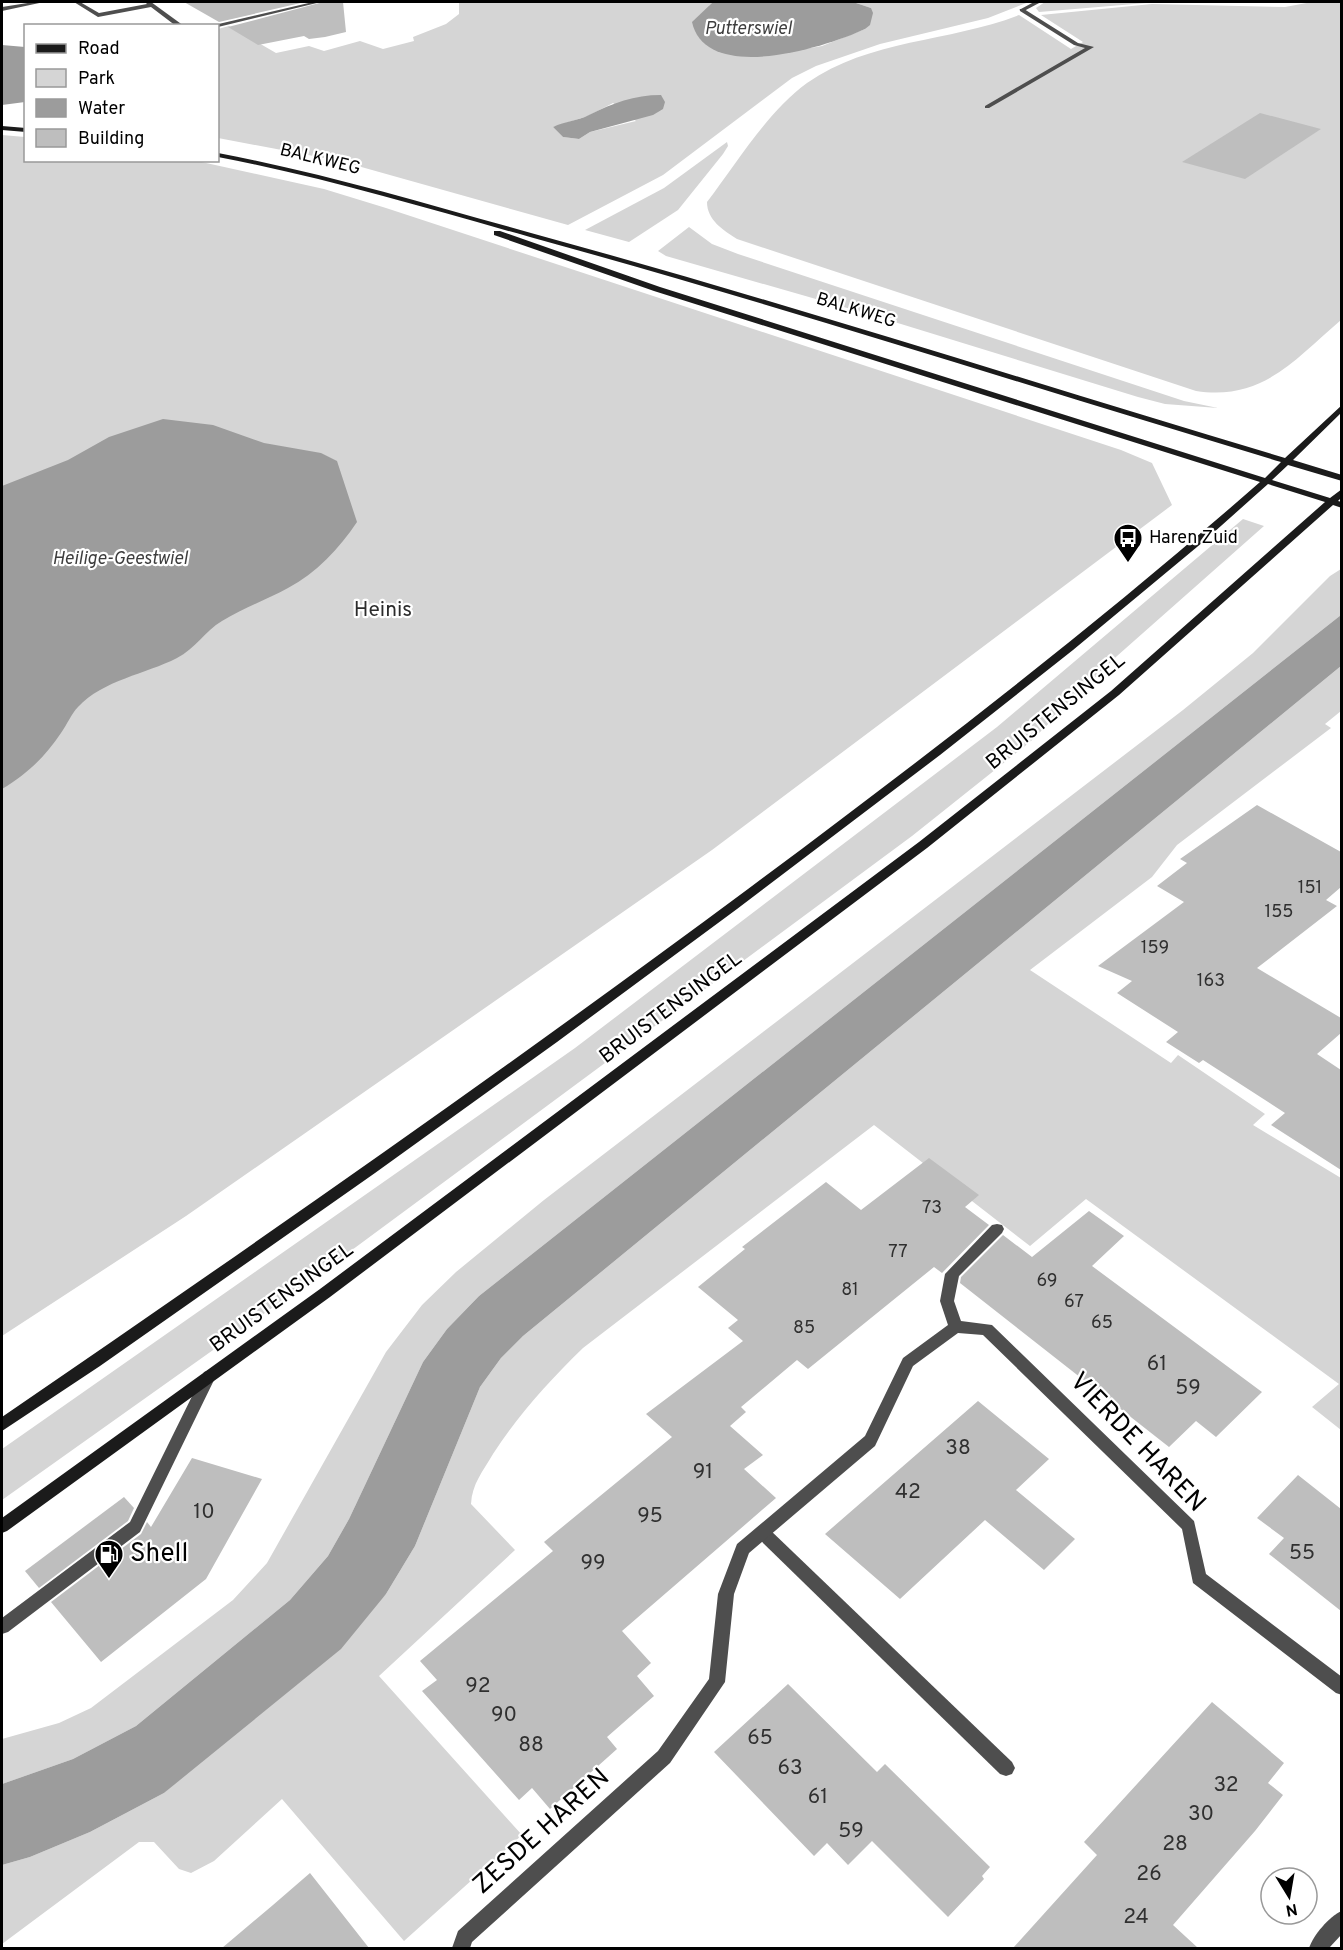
<svg xmlns="http://www.w3.org/2000/svg" width="1343" height="1950" font-family="Overpass,sans-serif">
<style>
.green{fill:#d5d5d5;fill-rule:evenodd}
.water{fill:#9c9c9c}
.building{fill:#bebebe}
.lines{fill:none;stroke-linecap:round;stroke-linejoin:round}
.lane{fill:#4e4e4e;fill-rule:evenodd}
.street{fill:#4e4e4e;fill-rule:evenodd}
.secondary{fill:#1b1b1b;fill-rule:evenodd}
.labels{text-anchor:middle;dominant-baseline:central;stroke-width:4.5;stroke-linejoin:round;paint-order:stroke}
.far-water-label{font-size:18px;font-style:italic;fill:#3d3d3d;stroke:#fff}
.far-street-label{font-size:18px;fill:#000;stroke:#fff}
.far-poi-label{font-size:18px;fill:#000;stroke:#fff;text-anchor:start}
.number-label{font-size:18px;fill:#303030}
.park-label{font-size:21px;fill:#2c2c2c;stroke:#fff}
.street-label{font-size:21px;fill:#000;stroke:#fff}
.near-number-label{font-size:21px;fill:#303030}
.near-street-label{font-size:26px;fill:#000;stroke:#fff}
.near-poi-label{font-size:26px;fill:#000;stroke:#fff;text-anchor:start}
</style>
<rect width="100%" height="100%" fill="#fff"/>
<g class="green">
<path d="M459,2h254l-4,4 90,44 23,-4 43,-17 6,-21 -18,-6h176l-41,16 -108,26 -64,22 -24,12 -129,97 -95,50 -228,-64 -122,-23v-109l11,-3 47,27 33,-7 15,5 36,-10 23,8 31,-8 -1,-4 33,-13 13,-10zM613,103l23,18 -46,11 -11,7 -16,-2 -10,-10 35,-11z"/>
<path d="M1045,2h113l-119,10 -3,-4z"/>
<path d="M1312,2h29v318c-47,40 -78,81 -145,71l-459,-152c-14,-9 -30,-19 -30,-37 29,-38 61,-91 100,-119 62,-44 143,-41 212,-68l52,34 12,-7 -42,-27 111,-11 133,3z"/>
<path d="M2,135l23,2 1,23 171,1 127,28 62,19 735,242 31,13 20,42 -460,345 -526,366 -184,120z"/>
<path d="M727,142l1,4 -5,8 -45,56 -49,32 -44,-12 79,-42z"/>
<path d="M689,227l23,17 26,10 446,147 34,7 -53,-4 -27,-7 -263,-81 -209,-60 -8,-5z"/>
<path d="M1243,519l21,7 -147,130 -87,86 -118,94 -602,445 -308,219v-51l573,-401 422,-321z"/>
<path d="M1341,569v46l-862,681 -32,33 -24,33 -74,157 -21,37 -38,44 -154,126 -63,33 -71,25v-45l57,-16 32,-15 142,-108 34,-37 119,-211 36,-47 34,-33 88,-72 639,-490 70,-57 77,-77z"/>
<path d="M1341,666v45l-16,13 6,4 -154,117 -25,32 -122,93 141,93 7,-8 87,59 -12,11 88,53v252l-29,-23 27,-23 -253,-185 -56,47 -156,-121 -291,223c-34,33 -64,66 -90,106 -10,17 -21,30 -22,50l44,46 -136,126 143,159 -118,106 -122,-142 -68,62 -23,12 -12,-4 -25,-27h-15l-137,102v-79l28,-8 60,-25 74,-39 222,-199 29,-48 65,-159 21,-29 22,-22z"/>
</g>
<g class="water">
<path d="M713,2h140l18,6 2,5 -3,12 -5,4c-38,18 -159,56 -173,-7z"/>
<path d="M2,45l23,2v55l-23,3z"/>
<path d="M661,95l4,7 -2,7 -10,6 -63,17 -11,7 -16,-2 -10,-10c12,-6 25,-6 36,-12 24,-12 45,-20 72,-20z"/>
<path d="M163,419l50,6 51,18 57,10 16,8 20,61c-18,27 -41,51 -69,66 -22,12 -45,20 -66,33 -17,10 -27,28 -45,37 -31,16 -74,22 -99,49 -7,7 -11,18 -17,26 -17,25 -34,41 -59,56v-303l66,-26 41,-23z"/>
<path d="M1341,615v51l-818,670 -22,22 -21,29 -65,159 -29,48 -45,55 -177,144 -74,39 -60,25 -28,8v-81l71,-25 63,-33 154,-126 38,-44 21,-37 74,-157 24,-33 32,-33z"/>
</g>
<g class="building">
<path d="M184,2h121l-86,20z"/>
<path d="M323,2h20l3,30 -21,5 -16,2 -5,-3 -46,9 -30,-18z"/>
<path d="M1260,113l61,16 -76,50 -63,-17z"/>
<path d="M1257,805l84,47v35l-15,13 11,6 -80,62 84,50v15l-24,21 24,16v100l-70,-45 14,-12 -82,-53 -4,3 -33,-21 12,-10 -61,-39 15,-12 -34,-15 86,-64 -27,-16 30,-23 -7,-4z"/>
<path d="M929,1158l50,37 -14,12 24,18 -47,48 -8,-6 -126,102 -11,-9 -56,47 5,5 -16,14 33,29 -19,14 32,29 -154,133 29,32 -14,13 17,20 -47,41 10,12 -67,60 -18,-21 -13,12 -97,-109 15,-11 -17,-19 133,-110 -9,-9 128,-105 -26,-23 97,-73 -15,-13 10,-8 -40,-33 47,-38 -3,-2 84,-65 35,28z"/>
<path d="M1089,1211l35,25 -32,30 170,126 -46,45 -20,-16 -27,26 -209,-164 1,-6 42,-42 29,22z"/>
<path d="M978,1401l71,58 -33,31 59,49 -31,31 -59,-50 -85,79 -75,-65z"/>
<path d="M192,1458l70,21 -56,100 -105,83 -50,-60 90,-68 6,-12 4,5z"/>
<path d="M1298,1475l43,34v102l-72,-57 15,-16 -27,-20z"/>
<path d="M124,1497l10,11 -6,13 -89,67 -14,-17z"/>
<path d="M788,1684l89,88 8,-8 105,103 -8,9 2,3 -36,38 -76,-76 -24,24 -21,-22 -13,13 -100,-104z"/>
<path d="M1212,1702l72,61 -16,20 15,12 -28,36 -82,94 25,23h-185l84,-93 -13,-13z"/>
<path d="M310,1873l59,75h-147l51,-43z"/>
</g>
<g class="lines">
<g class="lane">
<path d="M1020,9h4l54,34 16,4 -105,61h-4v-2l100,-58 -11,-3 -54,-34z"/>
<path d="M209,1370l5,2 2,4 -76,156 -132,100 -6,2v-16l128,-96 74,-150z"/>
<path d="M763,1526l5,2 244,234 3,6 -3,6 -6,2 -6,-2 -242,-236 -3,-5 3,-5z"/>
</g>
<g class="street">
<path d="M34,2h10l-42,9v-4z"/>
<path d="M74,2h6l19,11 48,-9 -2,-2h6l33,24h-8l-25,-19 -53,10z"/>
<path d="M313,2h8l-103,25 -8,-1z"/>
<path d="M1034,2h7l-17,9 -5,-1z"/>
<path d="M997,1224l5,1 2,4 -2,4 -43,43 -5,25 7,20 31,4 202,196 12,53 136,103v18l-6,-2 -143,-110 -11,-54 -199,-194 -25,-2 -45,33 -38,80 -126,107 -15,41 -9,88 -55,81 -198,179 -2,6h-18l6,-17 200,-180 51,-72 9,-85 19,-50 128,-108 38,-78 45,-33 -8,-24 5,-27 47,-49z"/>
<path d="M1342,1911v23l-13,14h-20c4,-12 20,-32 33,-37z"/>
</g>
<g class="secondary">
<path d="M2,126l24,2v4l-24,-2z"/>
<path d="M218,153c106,20 209,51 313,80 253,69 503,150 754,225l57,-53v7l-49,48 49,15v6l-54,-16 -16,15 58,18 12,-9v8l-4,4 4,1v6l-9,-3 -214,190 -192,153 -597,449 -323,234 -5,2v-15l318,-229 599,-447 192,-151 214,-189 -57,-18 -65,58 -130,108 -133,105 -203,154 -180,133 -182,131 -275,193 -98,65v-14c251,-172 501,-346 746,-528 175,-130 348,-263 512,-407l-606,-191 -160,-56v-4h6l160,56 605,191 16,-16c-251,-75 -499,-156 -751,-225 -104,-29 -207,-60 -312,-80z"/>
</g>
</g>
<defs>
<g id="bus-pin" transform="scale(1.5)"><path d="M0 17L-7.5 6A9.5 9.5 0 1 1 7.5 6Z" fill="#000" stroke="#fff"/><path d="M-5-6H5V4H4V6H2V4H-2V6H-4V4H-5ZM-3.5-4V0h7V-4ZM-3.5 1.2v1.5H-2V1.2ZM2 1.2v1.5H3.5V1.2Z" fill="#fff"/></g>
<g id="fuel-pin" transform="scale(1.5)"><path d="M0 17L-7.5 6A9.5 9.5 0 1 1 7.5 6Z" fill="#000" stroke="#fff"/><path d="M-5.5-6h7V0h2V4h1.3V-2.5L3-4.5l.8-.8L6-3V5H2.5V1h-1V6h-7ZM-4.2-4.7v3.2H.2V-4.7Z" fill="#fff"/></g>
</defs>
<g fill-rule="evenodd">
<use href="#bus-pin" x="1128" y="538"/>
<use href="#fuel-pin" x="109" y="1554"/>
</g>
<g class="labels">
<g class="far-water-label">
<text x="748" y="29">Putterswiel</text>
<text x="120" y="559">Heilige-Geestwiel</text>
</g>
<g class="far-street-label">
<text transform="translate(320 160) rotate(14)">BALKWEG</text>
<text transform="translate(856 311) rotate(17)">BALKWEG</text>
</g>
<g class="far-poi-label">
<text x="1149" y="538">Haren Zuid</text>
</g>
<g class="number-label">
<text x="1310" y="888">151</text>
<text x="1279" y="912">155</text>
<text x="1155" y="948">159</text>
<text x="1211" y="981">163</text>
<text x="932" y="1208">73</text>
<text x="898" y="1252">77</text>
<text x="1047" y="1281">69</text>
<text x="850" y="1290">81</text>
<text x="1074" y="1302">67</text>
<text x="1102" y="1323">65</text>
<text x="804" y="1328">85</text>
</g>
<g class="park-label">
<text x="383" y="610">Heinis</text>
</g>
<g class="street-label">
<text transform="translate(1056 712) rotate(-39)">BRUISTENSINGEL</text>
<text transform="translate(671 1008) rotate(-37)">BRUISTENSINGEL</text>
<text transform="translate(282 1298) rotate(-36)">BRUISTENSINGEL</text>
</g>
<g class="near-number-label">
<text x="1157" y="1364">61</text>
<text x="1188" y="1388">59</text>
<text x="958" y="1448">38</text>
<text x="703" y="1472">91</text>
<text x="908" y="1492">42</text>
<text x="204" y="1512">10</text>
<text x="650" y="1516">95</text>
<text x="1302" y="1553">55</text>
<text x="593" y="1563">99</text>
<text x="478" y="1686">92</text>
<text x="504" y="1715">90</text>
<text x="760" y="1738">65</text>
<text x="531" y="1745">88</text>
<text x="790" y="1768">63</text>
<text x="1226" y="1785">32</text>
<text x="818" y="1797">61</text>
<text x="1201" y="1814">30</text>
<text x="851" y="1831">59</text>
<text x="1175" y="1844">28</text>
<text x="1149" y="1874">26</text>
<text x="1136" y="1917">24</text>
</g>
<g class="near-street-label">
<text transform="translate(1137 1443) rotate(46)">VIERDE HAREN</text>
<text transform="translate(542 1832) rotate(-42)">ZESDE HAREN</text>
</g>
<g class="near-poi-label">
<text x="130" y="1554">Shell</text>
</g>
</g>
<rect width="1343" height="1950" fill="none" stroke="#000000" stroke-width="6"/>
<rect x="24" y="24" width="195" height="138" fill="#ffffff" stroke="#999999" stroke-width="1.5"/>
<rect x="36" y="44" width="30" height="9" fill="#1b1b1b" stroke="#999999" stroke-width="1.5"/>
<text x="78" y="54" font-size="18" fill="#000000">Road</text>
<rect x="36" y="69" width="30" height="18" fill="#d5d5d5" stroke="#999999" stroke-width="1.5"/>
<text x="78" y="84" font-size="18" fill="#000000">Park</text>
<rect x="36" y="99" width="30" height="18" fill="#9c9c9c" stroke="#999999" stroke-width="1.5"/>
<text x="78" y="114" font-size="18" fill="#000000">Water</text>
<rect x="36" y="129" width="30" height="18" fill="#bebebe" stroke="#999999" stroke-width="1.5"/>
<text x="78" y="144" font-size="18" fill="#000000">Building</text>
<g transform="translate(1289 1896) rotate(169)"><circle r="28" fill="#ffffff" stroke="#999999" stroke-width="1.5"/>
<path d="M0-4.5L10 22L0 15L-10 22Z" fill="#000000"/>
<text y="-9" font-size="16" font-weight="bold" text-anchor="middle" fill="#000000">N</text>
</g>
</svg>
